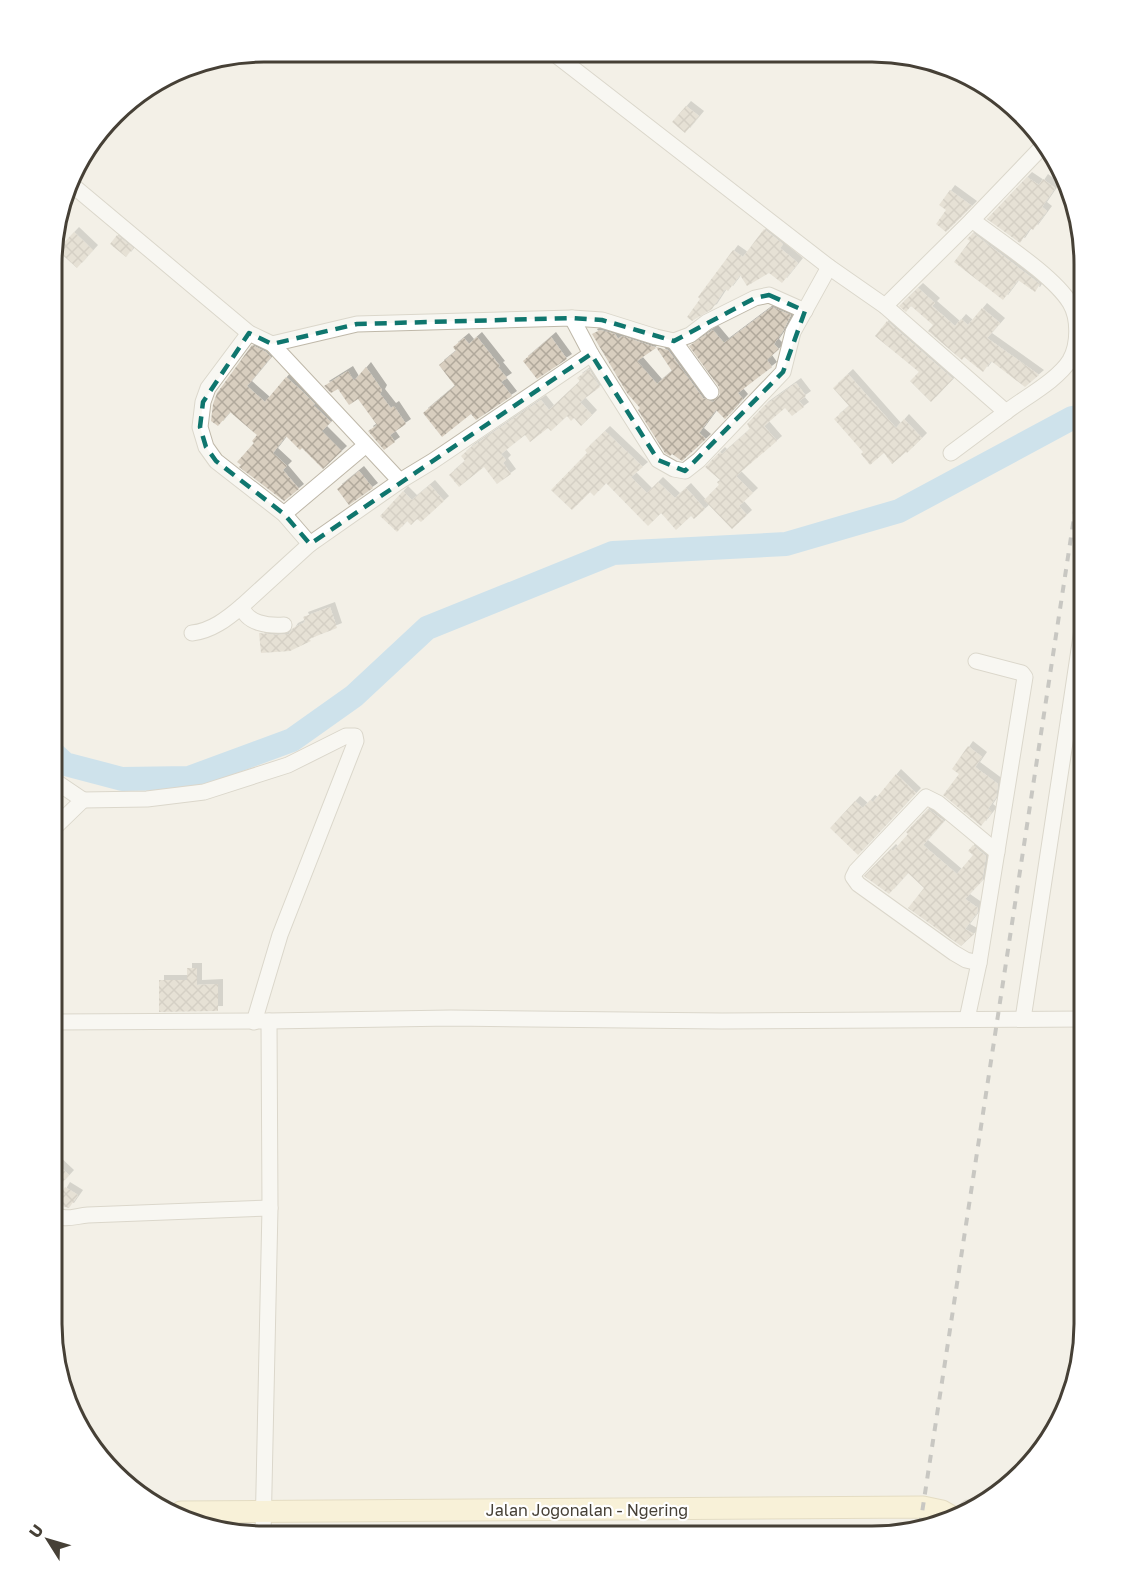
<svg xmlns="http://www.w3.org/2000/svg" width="1135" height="1588" font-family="'Golos Text',sans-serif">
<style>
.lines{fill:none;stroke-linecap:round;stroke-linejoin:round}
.river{stroke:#a3d0f0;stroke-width:24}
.building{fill:url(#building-cross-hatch);filter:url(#shadow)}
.street-casing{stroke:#bfb8a9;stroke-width:17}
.secondary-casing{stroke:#d3c497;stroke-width:23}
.street{stroke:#fff;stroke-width:15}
.secondary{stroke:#fef1c6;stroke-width:21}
.rail{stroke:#969696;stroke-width:4;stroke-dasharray:8 8;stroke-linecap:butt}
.marked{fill:none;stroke:#0f766e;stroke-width:4.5;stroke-dasharray:12 8;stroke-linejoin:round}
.labels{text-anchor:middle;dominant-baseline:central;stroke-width:4.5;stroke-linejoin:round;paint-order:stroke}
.street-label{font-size:16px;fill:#464036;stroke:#fff}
.rim{fill:none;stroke:#464036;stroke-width:3}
</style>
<defs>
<pattern id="building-cross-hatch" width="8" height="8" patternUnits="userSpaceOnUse" patternTransform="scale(1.5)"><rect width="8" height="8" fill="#d8cebf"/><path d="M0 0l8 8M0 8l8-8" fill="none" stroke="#b1a99c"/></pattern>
<filter id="shadow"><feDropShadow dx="5" dy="-5" stdDeviation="0" flood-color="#0004"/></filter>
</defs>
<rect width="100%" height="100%" fill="#f3f0e7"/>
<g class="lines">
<path class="river" d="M52,752l13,12 57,15 67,-1 103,-38 62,-44 73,-68 186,-75 173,-9 113,-33 173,-93 12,-2"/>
</g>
<g class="building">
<path d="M686,106l13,10 -14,17 -13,-11z"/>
<path d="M1027,177l12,8 4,-6 12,9 -13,19 5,4 -14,19 -3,-2 -10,15 -33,-24z"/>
<path d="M950,190l22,16 -26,26 -10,-8 10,-14 -7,-5z"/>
<path d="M764,229l19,15 -3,4 18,15 -16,20 -13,-10 -22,13 -7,-11 -12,16 -3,-2 -13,20 -20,12 -5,-4 13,-18 -2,-2 35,-47 10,7z"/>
<path d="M74,232l19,18 -16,18 -20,-18z"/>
<path d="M973,233l67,51 -5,8 -17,-12 -15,20 -49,-38 16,-21 -3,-2z"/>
<path d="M117,235l16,13 -7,9 -16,-13z"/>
<path d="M918,288l17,15 -3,3 23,20 6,-7 7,6 14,-17 18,15 -13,15 52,37 -14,12 -34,-26 -8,11 -19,-15 -2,3 -34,-29 5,-6 -22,-19 -5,6 -7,-6z"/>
<path d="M772,307l19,8 -8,16 -9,13 5,5 -12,11 5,7 -34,26 5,6 -18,20 -9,-9 -17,23 7,6 -24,22 -10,-7 -2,2 -5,-3 -27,-43 2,-2 -13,-15 -35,-59 8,-4 15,4 3,5 4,-3 33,11 1,1 -19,13 20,23 15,-13 -16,-24 12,3 35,48 10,4 7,-7 -1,-8 -30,-41 24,-16 11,13z"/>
<path d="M887,321l66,58 -22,23 -21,-21 9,-9 -44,-36z"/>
<path d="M477,337l23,29 -2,1 9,11 -6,4 11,14 -36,24 -5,-6 -29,23 -19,-24 32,-27 -16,-21 17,-14 -3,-4 11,-9 5,6z"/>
<path d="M551,337l16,22 -30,20 -14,-18z"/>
<path d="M252,345l14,7 5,5 -24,29 18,16 21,-25 16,14 13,13 -2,1 18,17 -9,9 20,20 -19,18 -21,-21 -2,2 -14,-14 -13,17 14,13 -4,4 16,19 -15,12 -45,-34 2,-2 -4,-3 17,-19 -2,-2 5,-6 -27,-23 -12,14 -7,-5 2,-17 4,-11z"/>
<path d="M366,367l16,23 -2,4 11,14 3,-2 12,18 -16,11 5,7 -11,8 -16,-19 9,-6 -19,-26 -9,6 -11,-16 -7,4 -7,-7 24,-15 6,10z"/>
<path d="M589,369l11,18 -20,15 12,13 -11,11 -7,-8 -3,3 -4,-5 -16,15 -3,-3 -18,14 -5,-7 -24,19 5,6 -3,3 8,11 -14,10 -13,-17 -25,20 -10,-12 16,-14 -4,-5 9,-8 71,-48 8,10 31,-29 -3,-3z"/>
<path d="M848,374l48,54 8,-9 18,19 -15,15 -1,-1 -14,12 -8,-11 -14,12 -9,-11 2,-2 -29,-33 15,-13 -16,-18z"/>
<path d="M796,383l10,13 -7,5 5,6 -12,9 -7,-8 -21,18 13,15 -41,35 17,17 -14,13 8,9 -15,14 -28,-29 15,-15 -2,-3 3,-2 -15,-13 15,-15 2,2 28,-25 -3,-5 17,-18z"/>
<path d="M605,431l38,36 -12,10 16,16 11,-11 17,16 11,-10 19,21 -11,10 -3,-3 -15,14 -15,-17 -13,13 -42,-43 -12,13 -4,-4 -18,18 -21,-20 36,-37 -2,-3z"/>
<path d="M359,471l14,17 -24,17 -12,-16z"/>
<path d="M430,485l14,16 -23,21 -4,-3 -6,6 -4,-4 -10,11 -17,-16 23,-25 9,9z"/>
<path d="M330,607l7,21 -28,11 2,2 -21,10 -29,2 -2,-20 19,2 11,-1 4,-6 12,-6 -2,-5z"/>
<path d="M968,746l14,11 -7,10 23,17 -2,13 -8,12 4,3 -11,14 -38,-31 16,-21 -7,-5z"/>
<path d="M896,774l20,19 -58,62 -28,-27 25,-27 8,7 7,-8 3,2z"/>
<path d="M928,809l16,12 -21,24 34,29 16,-19 -5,-4 5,-6 13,11 -4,25 -17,18 13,9 -1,5 -12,16 9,5 -13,12 -53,-38 16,-20 -16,-15 -19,21 -25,-18 27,-27 2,2 15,-17 -2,-2z"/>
<path d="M187,968h10v17l21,-1v27l-59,1v-32h28z"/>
<path d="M51,1158l18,17 -9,10 -9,-8z"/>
<path d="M65,1187l13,8 -9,13 -14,-4z"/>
</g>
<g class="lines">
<g class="street-casing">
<g id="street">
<path d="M552,52l277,215 56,39 121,106 -55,41"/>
<path d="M71,184l178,149 23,11 128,137 33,-20 158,-107"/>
<path d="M972,220c26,20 82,56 98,83 9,15 9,41 0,57 -12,20 -46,38 -64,52"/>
<path d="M885,306l87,-86 71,-74"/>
<path d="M572,318l19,36 67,106 16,9 11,2 14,-11 84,-88 10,-40 36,-65"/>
<path d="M249,333l-41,55 -5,14 -3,25 6,20 10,14 68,53 26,30 -68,62c4,18 27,20 42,19"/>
<path d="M674,341l37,51"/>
<path d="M272,344l85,-20 215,-6 30,2 54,17 18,4 16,-6 17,-13 48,-24 14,-3 36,16"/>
<path d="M284,514l82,-69"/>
<path d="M310,544l90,-63"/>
<path d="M192,633c19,-2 35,-14 50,-27"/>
<path d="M1084,722l-15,-6 15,-100"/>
<path d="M83,800l64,-1 57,-7 84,-27 58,-29h9l1,5 -76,194 -26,87"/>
<path d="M52,830l31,-30 -31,-21"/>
<path d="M979,963l-13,-3 -12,-7 -96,-69 -5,-7 3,-6 70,-74 12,6 59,49"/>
<path d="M967,1019l12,-56 46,-286 -3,-4 -46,-12"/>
<path d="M1023,1019l46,-303"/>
<path d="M52,1022l217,-1 182,-3 271,3 362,-2"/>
<path d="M51,1213c14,9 23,3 37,2l182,-7"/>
<path d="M960,1516l8,-8h5"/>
<path d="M263,1535l7,-327 -1,-187"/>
</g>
</g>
<g class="secondary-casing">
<path id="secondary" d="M181,1512l742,-5 19,4 12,7"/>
</g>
<use href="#street" class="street"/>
<use href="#secondary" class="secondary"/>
<g class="rail">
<path d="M1079,542l5,-30"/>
<path d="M920,1526l164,-1074"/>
</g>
</g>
<path d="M0 0H1135V1588H0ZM769,295l36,16 -22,61 -98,99 -27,-11 -67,-106 -281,190 -26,-30 -68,-53 -10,-14 -6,-20 3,-25 46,-69 23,11 85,-20 215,-6 30,2 72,21 81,-43z" fill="#f3f0e7" fill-opacity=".55" fill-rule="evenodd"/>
<path class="marked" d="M769,295l36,16 -22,61 -98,99 -27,-11 -67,-106 -281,190 -26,-30 -68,-53 -10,-14 -6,-20 3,-25 46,-69 23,11 85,-20 215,-6 30,2 72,21 81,-43z"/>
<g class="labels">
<g class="street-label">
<text x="587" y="1510">Jalan Jogonalan - Ngering</text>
</g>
</g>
<path d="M0 0H1135V1588H0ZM264 62H872A202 202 0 0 1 1074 264V1324A202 202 0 0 1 872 1526H264A202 202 0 0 1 62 1324V264A202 202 0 0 1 264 62Z" fill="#fff" fill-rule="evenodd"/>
<path class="rim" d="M264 62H872A202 202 0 0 1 1074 264V1324A202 202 0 0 1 872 1526H264A202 202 0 0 1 62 1324V264A202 202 0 0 1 264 62Z"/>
<g transform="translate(48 1540) rotate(307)" stroke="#ffffff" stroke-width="4.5" paint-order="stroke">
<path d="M0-4.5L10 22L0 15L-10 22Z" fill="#464036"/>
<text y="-9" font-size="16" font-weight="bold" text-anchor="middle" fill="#464036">U</text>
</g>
</svg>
